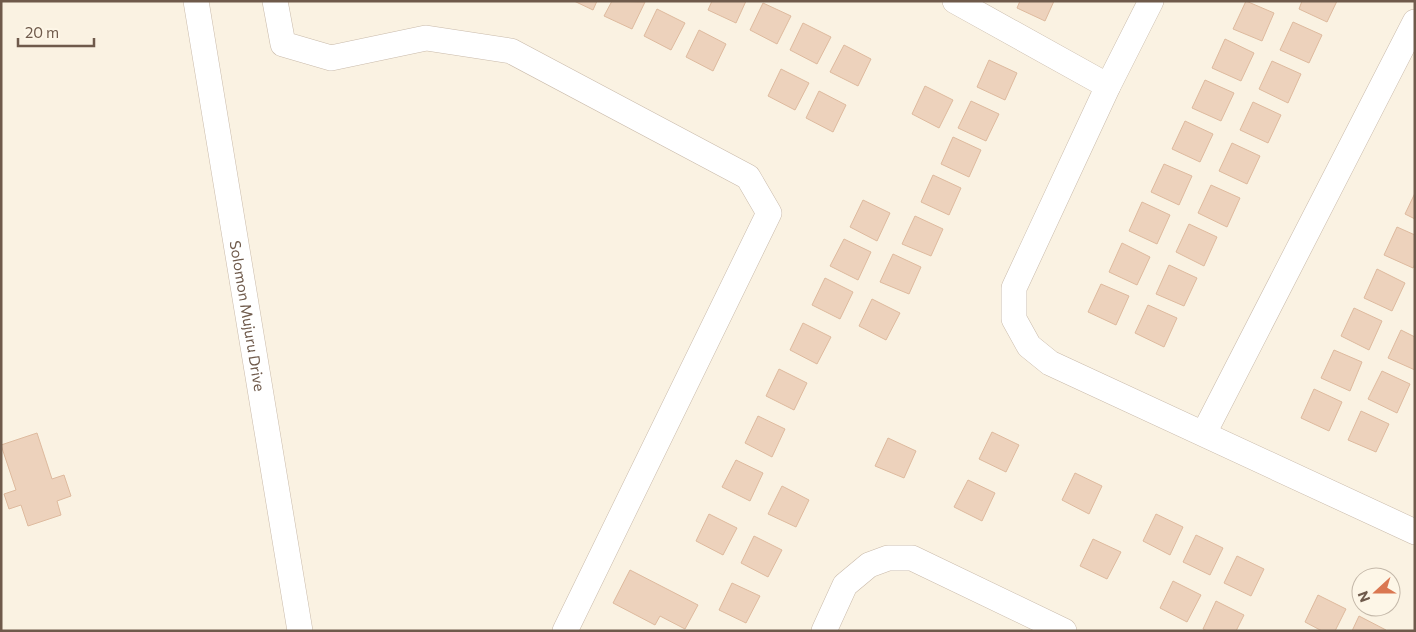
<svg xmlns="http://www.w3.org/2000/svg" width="1416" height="632" font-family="Commissioner,sans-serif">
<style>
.building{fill:#edd2bc;stroke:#deba9e}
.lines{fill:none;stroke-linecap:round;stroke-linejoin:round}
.minor-casing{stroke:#c9baaa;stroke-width:26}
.minor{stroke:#fff;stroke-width:25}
.labels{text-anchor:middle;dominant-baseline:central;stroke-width:4;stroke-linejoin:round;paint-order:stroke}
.street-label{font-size:15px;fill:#6f5a4b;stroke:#fdf6e7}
</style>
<rect width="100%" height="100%" fill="#faf2e2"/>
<g class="building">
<path d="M574,1h23l-4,9z"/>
<path d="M612,1l33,1 -13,27 -28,-13z"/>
<path d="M712,1h34l-10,22 -28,-13z"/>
<path d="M1020,1h34l-9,20 -28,-13z"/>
<path d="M1246,1l28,12 -12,28 -29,-12z"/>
<path d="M1302,1h35l-10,21 -28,-13z"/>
<path d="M763,3l28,13 -14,28 -27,-14z"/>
<path d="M657,9l28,14 -14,27 -27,-14z"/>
<path d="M1293,22l29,13 -13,28 -29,-13z"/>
<path d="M803,23l28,14 -14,27 -27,-14z"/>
<path d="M699,30l27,14 -13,27 -27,-14z"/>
<path d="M1225,39l29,14 -13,28 -29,-13z"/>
<path d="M844,45l27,14 -13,27 -28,-14z"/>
<path d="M989,60l28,13 -12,27 -28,-13z"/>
<path d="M1272,61l29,13 -13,29 -29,-14z"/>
<path d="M781,69l28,14 -14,27 -27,-14z"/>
<path d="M1205,80l29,13 -13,28 -29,-13z"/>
<path d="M925,86l28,14 -14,28 -27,-14z"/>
<path d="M819,91l27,14 -13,27 -27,-14z"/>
<path d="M971,101l28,13 -13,27 -28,-13z"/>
<path d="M1253,102l28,13 -13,28 -28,-13z"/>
<path d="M1185,121l28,13 -13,28 -28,-13z"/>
<path d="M953,137l28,13 -12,27 -28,-13z"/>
<path d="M1232,143l28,13 -13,28 -28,-13z"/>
<path d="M1164,164l28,12 -13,29 -28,-13z"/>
<path d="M933,175l28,13 -12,27 -28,-13z"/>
<path d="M1211,185l29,13 -13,29 -29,-14z"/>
<path d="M1415,193v26l-10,-5z"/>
<path d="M863,200l27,13 -13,28 -27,-14z"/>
<path d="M1142,202l28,13 -13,29 -28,-13z"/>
<path d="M915,216l28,13 -12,27 -29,-12z"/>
<path d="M1189,224l28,13 -13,29 -28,-14z"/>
<path d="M1397,227l18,8v29l-2,4 -29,-13z"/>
<path d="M844,239l27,13 -13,28 -28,-14z"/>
<path d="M1122,243l28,14 -13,28 -28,-13z"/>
<path d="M893,254l28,13 -12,27 -29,-12z"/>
<path d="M1169,265l28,13 -13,28 -28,-12z"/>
<path d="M1377,269l28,14 -13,28 -28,-13z"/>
<path d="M825,278l28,14 -13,27 -28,-14z"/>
<path d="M1101,284l28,12 -13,29 -28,-13z"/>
<path d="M872,299l28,14 -14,27 -27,-14z"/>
<path d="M1148,305l29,13 -13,29 -29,-14z"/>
<path d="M1354,308l28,13 -13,29 -28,-14z"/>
<path d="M803,323l28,14 -14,27 -27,-14z"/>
<path d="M1401,330l14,7v33l-27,-12z"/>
<path d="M1334,350l28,12 -12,29 -29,-13z"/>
<path d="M779,369l28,14 -13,27 -28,-14z"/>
<path d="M1382,371l28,13 -13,29 -29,-14z"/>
<path d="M1314,389l28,13 -13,29 -28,-13z"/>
<path d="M1361,411l28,13 -13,28 -28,-12z"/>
<path d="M758,416l27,13 -13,28 -27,-14z"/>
<path d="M992,432l27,13 -13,27 -27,-13z"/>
<path d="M37,433l15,46 12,-4 7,21 -14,5 4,14 -33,11 -7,-21 -12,4 -5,-15 12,-4 -15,-45z"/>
<path d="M888,438l28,13 -12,27 -29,-12z"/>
<path d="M736,460l27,13 -13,28 -28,-14z"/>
<path d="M1075,473l27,13 -13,28 -27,-14z"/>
<path d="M968,480l27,13 -13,28 -28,-14z"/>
<path d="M782,486l27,14 -13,27 -28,-13z"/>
<path d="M709,514l28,14 -14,27 -27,-14z"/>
<path d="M1156,514l27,13 -13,28 -27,-14z"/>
<path d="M1196,535l27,13 -13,27 -27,-13z"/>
<path d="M754,536l28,14 -14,27 -27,-14z"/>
<path d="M1093,539l28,13 -14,27 -27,-13z"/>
<path d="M1237,556l27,13 -13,27 -27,-13z"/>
<path d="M630,570l68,35 -13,24 -25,-13 -5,9 -42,-22z"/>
<path d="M1173,581l28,14 -14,27 -27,-14z"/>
<path d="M732,583l28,13 -14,27 -27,-13z"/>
<path d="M1318,595l28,14 -11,22h-13l-17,-9z"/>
<path d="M1216,601l28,14 -8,16h-29l-4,-2z"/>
<path d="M1359,616l27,14v1h-34z"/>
</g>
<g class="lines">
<g class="minor-casing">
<g id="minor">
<path id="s1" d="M196,1l104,630"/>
<path d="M275,1l8,43 48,14 95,-20 85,13 237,126 21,36 -204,418"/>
<path d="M955,1l153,85"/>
<path d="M1151,1l-43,85 -94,202v31l15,27 21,17 365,169"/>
<path d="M1204,433l211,-411"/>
<path d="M824,631l21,-46 24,-20 19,-7h24l152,73"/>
</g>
</g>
<use href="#minor" class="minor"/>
</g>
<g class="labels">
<g class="street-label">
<text stroke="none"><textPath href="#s1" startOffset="319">Solomon Mujuru Drive</textPath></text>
</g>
</g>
<rect width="1416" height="632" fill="none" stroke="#6f5a4b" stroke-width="5"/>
<g transform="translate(1376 592) rotate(249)"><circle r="24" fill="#fdf6e7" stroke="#c4b8a9"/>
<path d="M0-4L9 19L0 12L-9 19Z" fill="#da7751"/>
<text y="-8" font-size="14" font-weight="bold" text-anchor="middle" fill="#6f5a4b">N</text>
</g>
<path d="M18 38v8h76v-8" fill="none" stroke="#6f5a4b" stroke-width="2.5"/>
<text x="25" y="38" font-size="15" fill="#6f5a4b" stroke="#fdf6e7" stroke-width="4" paint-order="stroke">20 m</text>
</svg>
